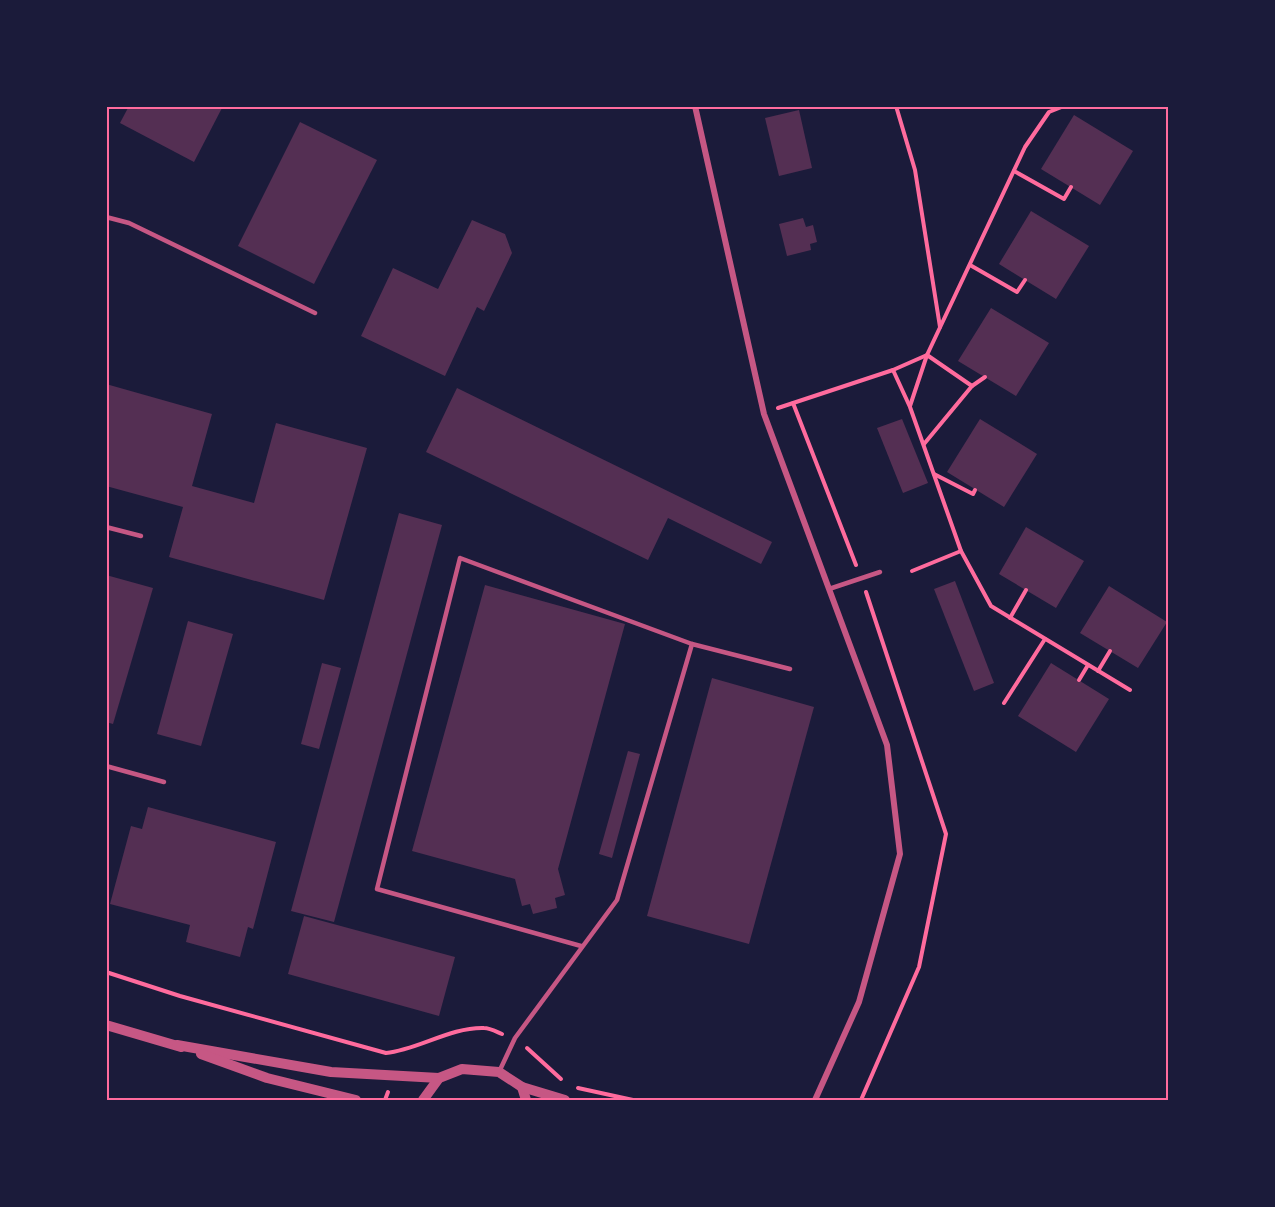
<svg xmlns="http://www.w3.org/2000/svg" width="1275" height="1207" font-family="Lora,serif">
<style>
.building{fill:#542f53}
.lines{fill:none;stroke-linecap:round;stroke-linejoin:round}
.path{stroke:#ff6b9d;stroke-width:4}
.service{stroke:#c65784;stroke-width:4.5}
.minor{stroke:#c65784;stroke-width:6}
.tertiary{stroke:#c65784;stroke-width:10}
.neatline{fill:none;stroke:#ff6b9d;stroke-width:2}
</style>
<rect width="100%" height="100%" fill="#1b1b3a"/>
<g class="building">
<path d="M129,106h94l-29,56 -74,-39z"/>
<path d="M799,110l13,58 -33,8 -14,-58z"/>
<path d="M1074,115l59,36 -33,54 -59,-36z"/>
<path d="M300,122l77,38 -63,124 -76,-38z"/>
<path d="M1031,211l58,35 -33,53 -57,-35z"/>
<path d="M803,218l3,9 7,-2 4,17 -7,2 1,6 -24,6 -8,-32z"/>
<path d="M472,220l33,14 7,19 -28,58 -7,-4 -32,69 -84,-40 32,-68 45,21z"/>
<path d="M991,308l58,35 -33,53 -58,-35z"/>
<path d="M106,384l106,30 -20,72 62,17 22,-80 91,25 -43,152 -155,-43 14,-50 -77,-21z"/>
<path d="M457,388l315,154 -11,22 -93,-46 -20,42 -222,-108z"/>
<path d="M902,419l26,64 -25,10 -26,-65z"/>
<path d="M980,419l57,35 -33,53 -57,-35z"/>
<path d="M399,513l43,12 -108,397 -43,-11z"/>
<path d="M1026,527l58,34 -28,47 -57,-34z"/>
<path d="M106,575l47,13 -40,136 -7,-2z"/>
<path d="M955,581l39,102 -20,8 -40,-102z"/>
<path d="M485,585l140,39 -67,245 7,26 -10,3 2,10 -24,6 -3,-10 -8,2 -7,-27 -103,-28z"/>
<path d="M1109,586l58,36 -29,46 -58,-35z"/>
<path d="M188,621l45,13 -32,112 -44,-12z"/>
<path d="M322,663l19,5 -22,81 -18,-5z"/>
<path d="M1051,663l58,36 -33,53 -58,-36z"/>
<path d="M712,678l102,29 -65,237 -102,-28z"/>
<path d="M628,751l12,3 -28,104 -13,-4z"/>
<path d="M148,807l128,35 -23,87 -5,-2 -8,30 -54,-15 4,-17 -80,-21 21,-78 11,3z"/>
<path d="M304,916l151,41 -16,59 -151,-42z"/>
</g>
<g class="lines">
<g class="path">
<path d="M896,106l19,64 25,157"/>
<path d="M1014,171l50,28 7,-12"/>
<path d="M970,265l47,27 8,-12"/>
<path d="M893,370l17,37 51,144 30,55 139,84"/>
<path d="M793,403l63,162"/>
<path d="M910,406l17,-51 45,31"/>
<path d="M778,408l115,-38 34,-15 98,-208 24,-35 15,-6"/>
<path d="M924,444l48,-58 13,-9"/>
<path d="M934,474l39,20 2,-4"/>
<path d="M912,571l49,-20"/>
<path d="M1010,618l16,-28"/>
<path d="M1098,671l12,-20"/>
<path d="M1079,680l9,-15"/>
<path d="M1004,703l41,-64"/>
<path d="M106,972l74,24 206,57c32,-3 64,-26 98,-25 6,0 13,4 18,6"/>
<path d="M527,1048l34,31"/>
<path d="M578,1088l55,12"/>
<path d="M385,1100l3,-8"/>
<path d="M861,1100l58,-133 27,-133 -80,-242"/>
</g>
<g class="service">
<path d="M106,217l23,6 186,90"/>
<path d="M106,527l35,9"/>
<path d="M829,589l51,-17"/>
<path d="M106,766l58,16"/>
<path d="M581,946l-204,-57 83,-331 232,86 98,25"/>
<path d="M499,1072l16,-34 102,-138 75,-256"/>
</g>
<path class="minor" d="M695,106l69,308 123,331 13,109 -41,148 -44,98"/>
<g class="tertiary">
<path d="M106,1025l75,22"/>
<path d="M177,1045l154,27 108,6"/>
<path d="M201,1054l66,24 89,22"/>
<path d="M522,1087l4,13"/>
<path d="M423,1100l16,-22 23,-9 37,3 23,15 43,13"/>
</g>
</g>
<rect width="1275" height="1207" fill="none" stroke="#1b1b3a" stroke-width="216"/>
<rect x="108" y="108" width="1059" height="991" class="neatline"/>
</svg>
